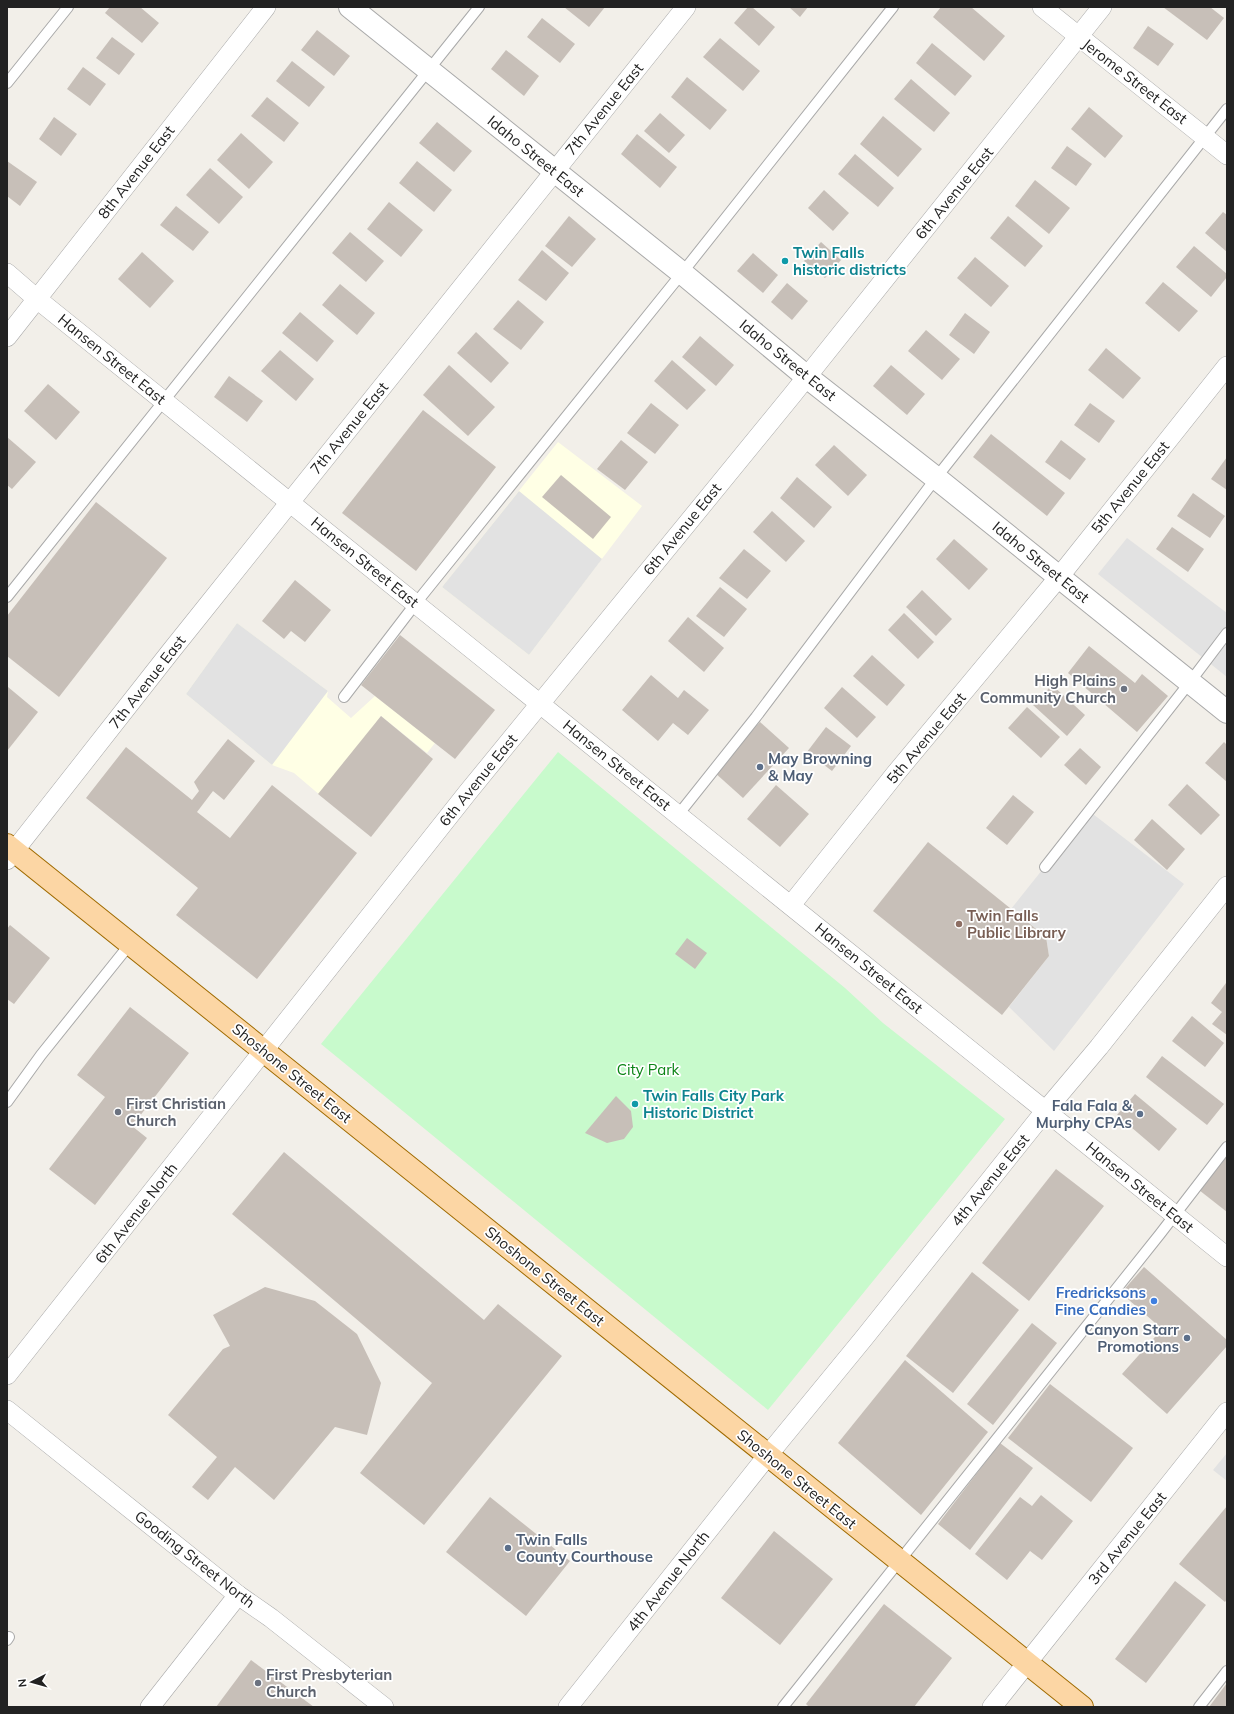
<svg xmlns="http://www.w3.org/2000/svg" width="1234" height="1714" font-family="Mulish,sans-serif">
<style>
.education{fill:#ffffe5}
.park{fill:#c8facc}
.parking{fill:#e2e2e2}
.building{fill:#c7bfb8}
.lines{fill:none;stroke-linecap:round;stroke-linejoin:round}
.service-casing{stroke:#a9a9a9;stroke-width:12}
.minor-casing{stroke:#a9a9a9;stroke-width:20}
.tertiary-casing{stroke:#a9a9a9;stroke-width:24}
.primary-casing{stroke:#a06b00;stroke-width:24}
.service{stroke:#fff;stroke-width:10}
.minor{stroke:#fff;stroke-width:19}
.tertiary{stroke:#fff;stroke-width:22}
.primary{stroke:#fcd6a4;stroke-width:22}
.culture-dot{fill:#0f9aa8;stroke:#fff;stroke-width:1.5}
.worship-dot{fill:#6b7280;stroke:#fff;stroke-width:1.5}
.service-dot{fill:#5c6f8a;stroke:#fff;stroke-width:1.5}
.education-dot{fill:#8d6e63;stroke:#fff;stroke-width:1.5}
.shop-dot{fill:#3f7fe0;stroke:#fff;stroke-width:1.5}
.labels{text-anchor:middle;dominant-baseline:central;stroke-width:3.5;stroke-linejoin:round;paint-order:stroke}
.street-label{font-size:15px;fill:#222;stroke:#fff}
.culture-label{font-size:15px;font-weight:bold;fill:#0d838f;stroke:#fff;text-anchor:start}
.worship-label{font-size:15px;font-weight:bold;fill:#5b616d;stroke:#fff;text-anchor:start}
.service-label{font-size:15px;font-weight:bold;fill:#4e5e75;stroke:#fff;text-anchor:start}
.education-label{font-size:15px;font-weight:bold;fill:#785e54;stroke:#fff;text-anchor:start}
.park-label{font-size:15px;fill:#0c8416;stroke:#fff}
.shop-label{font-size:15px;font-weight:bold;fill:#366cbe;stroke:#fff;text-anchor:end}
</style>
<rect width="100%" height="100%" fill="#f2efe9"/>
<g class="education">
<path d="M558,442l84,64 -113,149 -87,-68z"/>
<path d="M237,623l91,68 -1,6 24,21 24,-22 60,47 -8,10 -46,-37 -60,80 -27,-23 -22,-8 -86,-71z"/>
</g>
<path class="park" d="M558,752l287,236 38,35 122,96 -237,291 -447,-366z"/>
<g class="parking">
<path d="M519,491l83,68 -73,96 -87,-68z"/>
<path d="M1127,538l100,75v64l-129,-103z"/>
<path d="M237,623l91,68 -56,74 -86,-71z"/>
<path d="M1089,811l95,73 -130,167 -45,-44 40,-51 -3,-19 -35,-28z"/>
<path d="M1227,1453v28l-14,-11z"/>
</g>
<g class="building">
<path d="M110,7h30l19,16 -17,20 -37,-30z"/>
<path d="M564,7h41l-16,20z"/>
<path d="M748,7h4l23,20 -16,19 -25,-23z"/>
<path d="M789,7h19l-8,10z"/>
<path d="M941,7h30l34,29 -21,25 -51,-44z"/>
<path d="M1163,7h47l14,11 -17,22z"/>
<path d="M542,18l33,26 -15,19 -33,-26z"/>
<path d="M1148,26l26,18 -16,22 -25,-18z"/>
<path d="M317,30l33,26 -16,20 -33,-26z"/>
<path d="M112,37l23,17 -16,21 -23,-17z"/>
<path d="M720,38l40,33 -17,20 -40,-34z"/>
<path d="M932,43l40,33 -17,20 -39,-33z"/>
<path d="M506,50l33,26 -15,20 -33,-27z"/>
<path d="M292,61l33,26 -16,20 -33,-26z"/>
<path d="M83,67l23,17 -16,22 -23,-17z"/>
<path d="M687,77l40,33 -17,20 -39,-33z"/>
<path d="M911,79l39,34 -16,19 -40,-33z"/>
<path d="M267,97l32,26 -15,19 -33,-26z"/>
<path d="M1089,107l34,29 -18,22 -34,-29z"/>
<path d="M660,113l25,22 -16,18 -25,-22z"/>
<path d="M883,116l39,33 -24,28 -38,-33z"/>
<path d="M54,117l23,17 -16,22 -22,-17z"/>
<path d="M437,122l35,29 -18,21 -35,-29z"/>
<path d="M241,133l32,29 -24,27 -32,-29z"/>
<path d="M637,134l40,33 -17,21 -39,-34z"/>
<path d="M1067,146l25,18 -16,22 -25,-18z"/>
<path d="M855,154l39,34 -16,19 -40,-33z"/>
<path d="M7,161l30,21 -17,24 -13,-10z"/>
<path d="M417,161l35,29 -18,22 -35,-29z"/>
<path d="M210,168l33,29 -24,27 -33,-29z"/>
<path d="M1035,180l35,28 -21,26 -34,-28z"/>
<path d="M824,190l25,23 -16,18 -25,-23z"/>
<path d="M389,202l34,28 -22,27 -34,-28z"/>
<path d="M176,206l33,26 -16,19 -33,-26z"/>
<path d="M1223,212l4,3v37l-22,-19z"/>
<path d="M569,216l27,23 -24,28 -27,-21z"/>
<path d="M1008,216l35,30 -18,21 -35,-29z"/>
<path d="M350,232l34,29 -18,21 -34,-29z"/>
<path d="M821,242l20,18 -16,18 -21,-17z"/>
<path d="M1194,246l33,28v3l-16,20 -35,-30z"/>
<path d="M542,250l27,23 -23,28 -28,-21z"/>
<path d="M142,252l32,29 -24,27 -32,-29z"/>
<path d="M753,253l25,22 -15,18 -26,-22z"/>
<path d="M975,257l34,29 -18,21 -34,-29z"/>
<path d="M1163,282l35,29 -19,21 -34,-29z"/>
<path d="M787,283l21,18 -16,19 -21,-18z"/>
<path d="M340,284l35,29 -18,22 -35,-30z"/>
<path d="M518,300l26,22 -23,28 -28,-21z"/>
<path d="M300,312l34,29 -17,21 -35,-29z"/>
<path d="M965,313l25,19 -16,22 -25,-19z"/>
<path d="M926,330l34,29 -18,21 -34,-29z"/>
<path d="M476,332l33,31 -18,20 -34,-30z"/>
<path d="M700,336l34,29 -18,21 -34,-29z"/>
<path d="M1106,348l35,30 -18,21 -35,-29z"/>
<path d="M280,350l34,29 -18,22 -35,-30z"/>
<path d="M672,360l34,30 -19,20 -33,-29z"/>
<path d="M449,365l46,42 -27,29 -45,-41z"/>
<path d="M891,365l34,29 -18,21 -34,-29z"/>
<path d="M229,376l34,25 -16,21 -33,-25z"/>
<path d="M48,384l32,28 -24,28 -32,-29z"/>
<path d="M651,403l28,22 -24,29 -28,-21z"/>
<path d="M1090,403l25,18 -16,22 -25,-18z"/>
<path d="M423,410l73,57 -80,104 -74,-58z"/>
<path d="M991,434l74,59 -18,23 -74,-59z"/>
<path d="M7,437l29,25 -24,27 -5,-4z"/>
<path d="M621,440l27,22 -23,28 -28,-21z"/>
<path d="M1061,440l25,19 -16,21 -25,-18z"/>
<path d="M834,445l33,30 -19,21 -33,-31z"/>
<path d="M1227,457v33l-16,-11z"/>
<path d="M561,475l50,42 -18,22 -51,-42z"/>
<path d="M797,477l35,30 -18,21 -34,-30z"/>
<path d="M1193,493l32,23 -15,22 -33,-22z"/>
<path d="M96,502l71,56 -108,139 -52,-41v-40z"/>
<path d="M772,511l33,30 -19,21 -33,-30z"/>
<path d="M1172,527l32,22 -16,23 -32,-23z"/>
<path d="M954,539l34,30 -19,21 -33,-31z"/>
<path d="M744,549l27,22 -24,28 -28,-21z"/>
<path d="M295,580l36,30 -26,32 -14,-11 -7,8 -22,-18z"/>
<path d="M720,587l27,22 -23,28 -28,-21z"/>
<path d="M922,590l30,29 -16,17 -30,-29z"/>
<path d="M904,613l30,29 -16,17 -30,-29z"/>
<path d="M688,617l36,31 -20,24 -36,-31z"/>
<path d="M400,635l95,75 -40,49 -94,-74z"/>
<path d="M1089,646l46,37 7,-9 26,22 -31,36 -69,-59z"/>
<path d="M872,655l33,30 -18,21 -34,-30z"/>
<path d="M651,675l27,23 6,-8 25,20 -21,25 -15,-12 -15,18 -36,-31z"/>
<path d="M1052,685l33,30 -18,21 -34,-31z"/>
<path d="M8,687l30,25 -31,39v-63z"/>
<path d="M842,687l34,30 -19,21 -33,-30z"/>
<path d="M1027,707l33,30 -19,21 -33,-30z"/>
<path d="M381,716l52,43 -62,78 -53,-43z"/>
<path d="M760,722l29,26 -46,50 -29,-26z"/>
<path d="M826,727l25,19 -19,25 -25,-19z"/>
<path d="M228,739l27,22 -31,39 -11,-9 -16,21 33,26 42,-53 85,68 -100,126 -81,-64 22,-27 -112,-90 40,-51 66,53 7,-9 -5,-9z"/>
<path d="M1224,742l3,3v37l-22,-19z"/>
<path d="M1080,748l21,19 -15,18 -22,-20z"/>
<path d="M1187,784l33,31 -19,20 -33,-30z"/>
<path d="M776,785l33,29 -29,33 -33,-28z"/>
<path d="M1013,795l21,17 -27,33 -21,-17z"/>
<path d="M1152,819l33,30 -18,21 -33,-30z"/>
<path d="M928,842l118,95 3,19 -47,59 -129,-104z"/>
<path d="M10,925l40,33 -36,46 -7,-5v-70z"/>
<path d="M687,938l20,15 -12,16 -20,-15z"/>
<path d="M1226,983l1,1v51l-15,-11 10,-12 -11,-9z"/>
<path d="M130,1007l59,46 -57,73 15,12 -52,67 -46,-36 56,-72 -28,-22z"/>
<path d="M1192,1016l32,27 -19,24 -33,-26z"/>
<path d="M1162,1056l62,48 -17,21 -61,-48z"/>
<path d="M1135,1094l42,35 -18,22 -42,-36z"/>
<path d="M616,1096l15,15 2,16 -9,12 -17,4 -22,-10z"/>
<path d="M284,1152l200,168 14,-16 64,52 -138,169 -64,-52 72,-90 -200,-169z"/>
<path d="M1227,1155v57l-28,-22z"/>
<path d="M1056,1169l48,37 -75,95 -47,-38z"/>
<path d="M1144,1267l83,73v6l-60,68 -45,-40 40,-45 -41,-36z"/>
<path d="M972,1272l47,38 -66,83 -47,-37z"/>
<path d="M265,1287l50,14 42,33 24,49 -14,52 -32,-8 -61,73 -39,-33 -27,33 -16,-13 25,-30 -49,-42 55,-66 7,-3 -17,-31z"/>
<path d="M1032,1323l25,20 -64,82 -26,-21z"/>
<path d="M905,1360l83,72 -67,83 -83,-72z"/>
<path d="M1050,1384l83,64 -42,54 -83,-64z"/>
<path d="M1000,1443l33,25 -63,82 -32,-26z"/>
<path d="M1041,1495l32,26 -31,39 -12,-9 -23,29 -32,-26 45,-57 12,9z"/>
<path d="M490,1497l80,64 -44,55 -80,-64z"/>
<path d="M1227,1506v93l-2,3 -46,-38z"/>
<path d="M774,1531l59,48 -53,66 -59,-47z"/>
<path d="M1175,1581l31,24 -60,78 -31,-24z"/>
<path d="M884,1604l68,54 -38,49h-105l-3,-3z"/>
<path d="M251,1660l63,47h-98z"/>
<path d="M1227,1683v24h-18z"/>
</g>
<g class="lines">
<g class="service-casing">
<g id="service">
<path d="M7,83l61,-76"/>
<path d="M7,597l472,-590"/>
<path d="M344,697l72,-94 266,-330 211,-266"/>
<path d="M678,815l78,-98 180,-239 291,-369"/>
<path d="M1045,867l145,-185 37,-49"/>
<path d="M7,1102l34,-47 89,-111"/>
<path d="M7,1640l2,-3"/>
<path d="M783,1707l377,-473 67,-87"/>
<path d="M1199,1707l28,-36"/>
</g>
</g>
<g class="minor-casing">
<g id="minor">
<path d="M1042,7l185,148"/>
<path d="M7,273l30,26 1190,958"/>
<path d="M7,337l259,-330"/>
<path d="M7,860l164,-209 515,-644"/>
<path d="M791,905l105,-132 163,-196 168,-211"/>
<path d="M7,1375l461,-583 325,-398 309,-387"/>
<path d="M7,1410l231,185 33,23 113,89"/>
<path d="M150,1707l88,-112"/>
<path d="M568,1707l200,-252 96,-117 182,-228 53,-63 128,-161"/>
<path d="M992,1707l235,-295"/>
</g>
</g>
<g class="tertiary-casing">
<path id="tertiary" d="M350,7l332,266 125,104 129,101 291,234"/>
</g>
<g class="primary-casing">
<path id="primary" d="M7,845l1075,862"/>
</g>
<use href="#service" class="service"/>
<use href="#minor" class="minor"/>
<use href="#tertiary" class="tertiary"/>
<use href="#primary" class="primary"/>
</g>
<g class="culture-dot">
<circle cx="785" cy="261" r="4"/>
<circle cx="635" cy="1104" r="4"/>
</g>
<g class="worship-dot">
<circle cx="1124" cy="689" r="4"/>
<circle cx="118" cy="1112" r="4"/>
<circle cx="258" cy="1683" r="4"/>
</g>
<g class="service-dot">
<circle cx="760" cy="767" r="4"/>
<circle cx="1140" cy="1114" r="4"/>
<circle cx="1187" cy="1338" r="4"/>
<circle cx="508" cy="1548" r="4"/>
</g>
<circle class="education-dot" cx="959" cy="924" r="4"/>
<circle class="shop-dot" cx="1154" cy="1301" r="4"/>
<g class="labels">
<g class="street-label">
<text transform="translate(1135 81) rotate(38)">Jerome Street East</text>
<text transform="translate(604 109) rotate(-51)">7th Avenue East</text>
<text transform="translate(536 156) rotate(39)">Idaho Street East</text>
<text transform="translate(136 172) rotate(-52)">8th Avenue East</text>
<text transform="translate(954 193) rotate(-51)">6th Avenue East</text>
<text transform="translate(112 359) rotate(39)">Hansen Street East</text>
<text transform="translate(788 360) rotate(39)">Idaho Street East</text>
<text transform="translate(349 428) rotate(-51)">7th Avenue East</text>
<text transform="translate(1130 487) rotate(-51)">5th Avenue East</text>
<text transform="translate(682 529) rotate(-51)">6th Avenue East</text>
<text transform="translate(365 562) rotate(39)">Hansen Street East</text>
<text transform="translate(1041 562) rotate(39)">Idaho Street East</text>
<text transform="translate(147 682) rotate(-52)">7th Avenue East</text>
<text transform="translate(926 738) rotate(-50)">5th Avenue East</text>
<text transform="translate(617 765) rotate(39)">Hansen Street East</text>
<text transform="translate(478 780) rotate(-51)">6th Avenue East</text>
<text transform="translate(869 968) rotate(39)">Hansen Street East</text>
<text transform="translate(292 1073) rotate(39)">Shoshone Street East</text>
<text transform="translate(990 1180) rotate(-51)">4th Avenue East</text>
<text transform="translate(1140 1187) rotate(39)">Hansen Street East</text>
<text transform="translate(136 1213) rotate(-52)">6th Avenue North</text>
<text transform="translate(545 1276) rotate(39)">Shoshone Street East</text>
<text transform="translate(797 1479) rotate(39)">Shoshone Street East</text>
<text transform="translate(1127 1538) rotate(-51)">3rd Avenue East</text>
<text transform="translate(195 1559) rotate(38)">Gooding Street North</text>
<text transform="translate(668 1581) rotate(-52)">4th Avenue North</text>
</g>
<g class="culture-label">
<text x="793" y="252">Twin Falls<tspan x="793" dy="17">historic districts</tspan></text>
<text x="643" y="1095">Twin Falls City Park<tspan x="643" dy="17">Historic District</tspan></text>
</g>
<g class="worship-label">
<text x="1116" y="680" text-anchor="end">High Plains<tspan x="1116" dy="17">Community Church</tspan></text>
<text x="126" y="1103">First Christian<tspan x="126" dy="17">Church</tspan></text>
<text x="266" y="1674">First Presbyterian<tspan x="266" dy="17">Church</tspan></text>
</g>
<g class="service-label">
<text x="768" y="758">May Browning<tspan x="768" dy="17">&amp; May</tspan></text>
<text x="1132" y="1105" text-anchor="end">Fala Fala &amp;<tspan x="1132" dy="17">Murphy CPAs</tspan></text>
<text x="1179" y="1329" text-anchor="end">Canyon Starr<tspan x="1179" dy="17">Promotions</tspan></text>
<text x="516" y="1539">Twin Falls<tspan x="516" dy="17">County Courthouse</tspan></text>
</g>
<g class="education-label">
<text x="967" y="915">Twin Falls<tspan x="967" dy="17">Public Library</tspan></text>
</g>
<g class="park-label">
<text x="648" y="1069">City Park</text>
</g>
<g class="shop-label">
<text x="1146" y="1292">Fredricksons<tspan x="1146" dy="17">Fine Candies</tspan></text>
</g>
</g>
<rect width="1234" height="1714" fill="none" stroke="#222222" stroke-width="16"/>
<g transform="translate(32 1682) rotate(264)" stroke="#ffffff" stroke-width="3" paint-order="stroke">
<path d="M0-3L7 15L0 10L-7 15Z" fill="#222222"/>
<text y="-6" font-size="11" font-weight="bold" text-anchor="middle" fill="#222222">N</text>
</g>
</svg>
